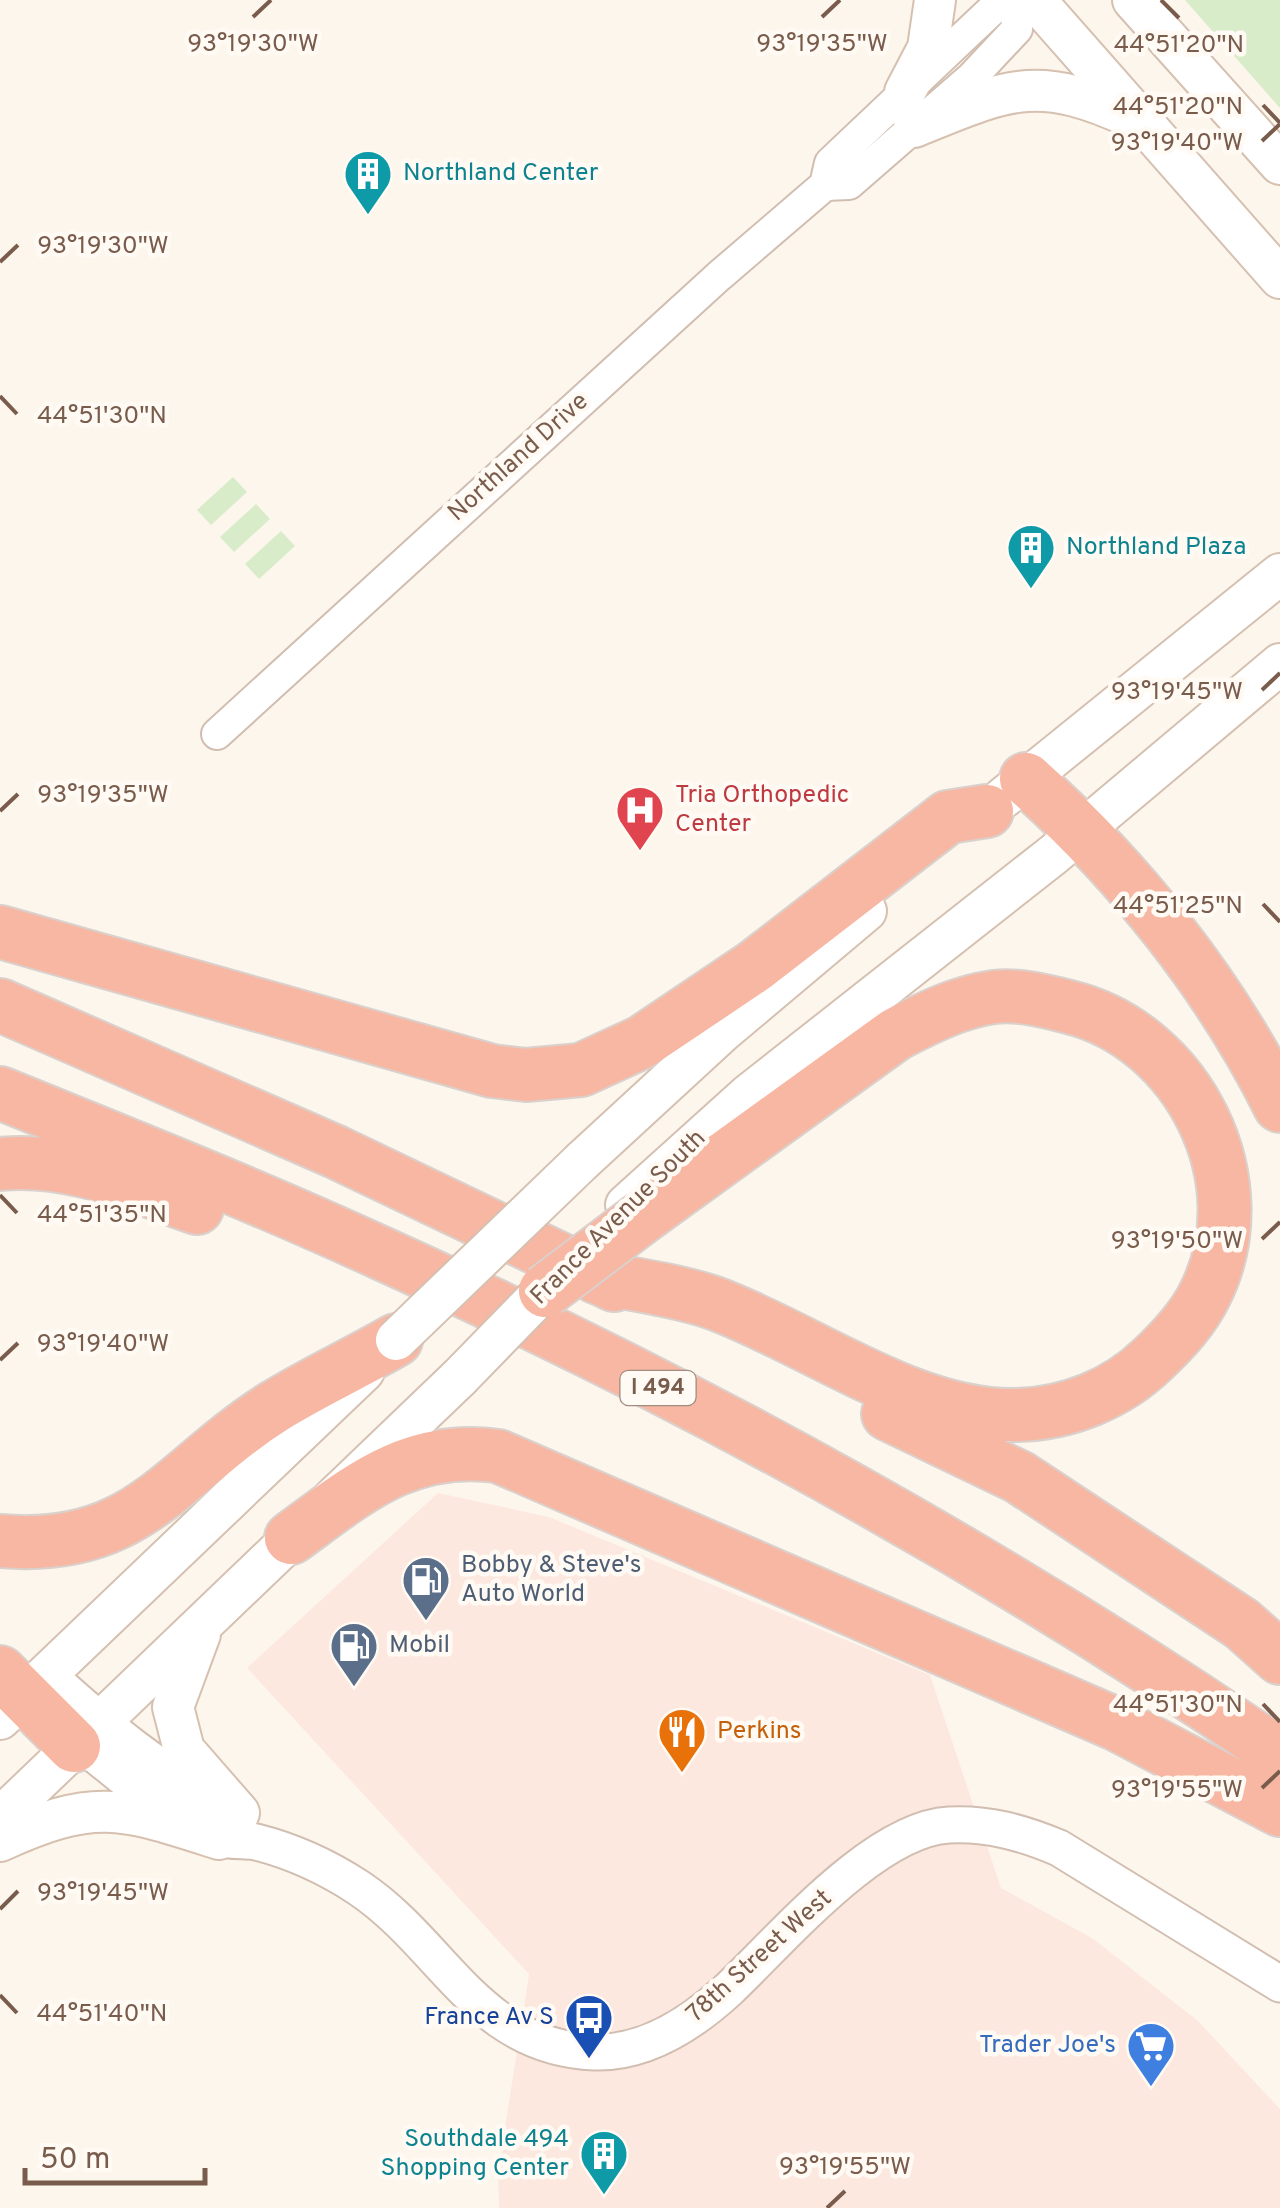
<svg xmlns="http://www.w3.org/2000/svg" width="1280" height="2208" font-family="Overpass,sans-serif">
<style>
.commercial{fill:#fde8e0}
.green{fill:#d8ecc9}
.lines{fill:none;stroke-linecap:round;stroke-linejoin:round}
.minor-casing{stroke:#d1beb0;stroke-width:34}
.tertiary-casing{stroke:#d1beb0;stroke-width:39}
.secondary-casing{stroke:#d6c0b0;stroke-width:44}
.motorway-casing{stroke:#dad1cd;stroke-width:56}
.minor{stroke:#fff;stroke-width:30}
.tertiary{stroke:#fff;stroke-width:35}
.secondary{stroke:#fff;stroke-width:40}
.motorway{stroke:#f7b7a3;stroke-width:52}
.secondary-bridge-casing{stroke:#d6c0b0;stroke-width:44;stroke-linecap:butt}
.motorway-bridge-casing{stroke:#dad1cd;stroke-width:56;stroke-linecap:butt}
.secondary-bridge{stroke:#fff;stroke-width:40}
.motorway-bridge{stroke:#f7b7a3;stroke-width:52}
.ticks{fill:none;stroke:#7a5c4d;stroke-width:4}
.labels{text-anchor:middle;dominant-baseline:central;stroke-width:9;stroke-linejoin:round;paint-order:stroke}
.shield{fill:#fffaf3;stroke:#a28b7f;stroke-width:2.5}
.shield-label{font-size:22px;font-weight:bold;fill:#7a5c4d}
.culture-label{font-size:25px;fill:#0d838f;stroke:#fffaf3;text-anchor:start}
.street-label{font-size:25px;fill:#7a5c4d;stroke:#fffaf3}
.health-label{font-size:25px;fill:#be3a42;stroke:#fffaf3;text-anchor:start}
.service-label{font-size:25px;fill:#4e5e75;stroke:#fffaf3;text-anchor:start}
.food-label{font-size:25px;fill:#c56008;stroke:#fffaf3;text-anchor:start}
.transit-label{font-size:25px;fill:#164399;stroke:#fffaf3;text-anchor:end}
.shop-label{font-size:25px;fill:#366cbe;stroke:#fffaf3;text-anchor:end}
.ticks-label{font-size:25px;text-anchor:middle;fill:#7a5c4d;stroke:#fffaf3;stroke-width:9;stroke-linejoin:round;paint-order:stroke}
</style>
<rect width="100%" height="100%" fill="#fdf6ec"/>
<path class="commercial" d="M438,1493l111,24 381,158 71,213 91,50 106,83 82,88v99h-781l-1,-35 31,-199 -282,-306z"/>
<g class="green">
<path d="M1185,0h95v108z"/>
<path d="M233,477l14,15 -36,33 -14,-15z"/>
<path d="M256,504l14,15 -36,33 -14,-15z"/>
<path d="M281,531l14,15 -36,33 -14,-15z"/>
</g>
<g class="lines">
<g class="minor-casing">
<g id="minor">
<path d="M825,185l24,-1 123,-107 45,-48 -1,-24"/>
<path d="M217,734l502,-458 106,-91 5,-22 165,-156 26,-7"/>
</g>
</g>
<g class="tertiary-casing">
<g id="tertiary">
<path d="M47,1674c56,51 116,101 184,135"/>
<path d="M74,1746l19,7c36,29 81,69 125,85 12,4 26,2 38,4 36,9 71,25 103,46 85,57 118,159 235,164 52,2 98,-29 134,-62 53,-50 146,-161 221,-165 40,-2 74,8 110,23l221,136"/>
</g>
</g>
<g class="secondary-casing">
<g id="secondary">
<path d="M1035,0l245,278"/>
<path d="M1133,0l147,164"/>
<path d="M905,92l23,-44 7,-48"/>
<path d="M914,127c94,-38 122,-54 219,-9"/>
<path d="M1003,798l277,-224"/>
<path d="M582,1161l139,-128 145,-122"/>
<path d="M626,1205l122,-110 305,-240 227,-191"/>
<path d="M200,1634l-27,73 11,43 55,63"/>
<path d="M0,1719l364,-348"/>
<path d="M0,1818l460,-441"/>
<path d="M0,1841c96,-44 122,-33 219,-2"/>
</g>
</g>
<g class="motorway-casing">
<g id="motorway">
<path d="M1026,779c102,91 193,204 254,327"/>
<path d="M0,932l492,139 34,4 55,-5 61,-28 113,-76 193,-149 39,-6"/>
<path d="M0,1005l336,147 278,133"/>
<path d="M0,1093c128,52 257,103 383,161 311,140 615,308 897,501"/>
<path d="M0,1164c69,-7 133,22 197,44"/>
<path d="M596,1277c38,8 81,13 118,26 95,35 200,115 303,112 50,-1 100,-21 136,-56 20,-19 40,-40 52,-65 57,-113 -17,-258 -136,-287 -23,-6 -51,-13 -75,-10 -36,5 -67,21 -98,37l-252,182"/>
<path d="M888,1414l131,63 223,147 38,34"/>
<path d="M291,1538c67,-49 118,-94 207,-82l618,268 164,86"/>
<path d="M0,1541c139,12 171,-69 274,-134 39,-24 82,-44 122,-67"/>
<path d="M0,1672l74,74"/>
</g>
</g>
<use href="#minor" class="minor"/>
<use href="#tertiary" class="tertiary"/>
<use href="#secondary" class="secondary"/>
<use href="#motorway" class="motorway"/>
<g class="secondary-bridge-casing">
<g id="secondary-bridge">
<path d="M396,1340l186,-179"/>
<path d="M460,1377l105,-108"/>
</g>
</g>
<g class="motorway-bridge-casing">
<path id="motorway-bridge" d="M545,1291l99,-75"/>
</g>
<use href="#secondary-bridge" class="secondary-bridge"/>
<use href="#motorway-bridge" class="motorway-bridge"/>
</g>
<path class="ticks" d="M1161,0l18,18M253,17l18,-17M822,17l18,-17M1263,105l17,18M1262,141l18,-17M0,262l18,-17M0,396l17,18M1262,690l18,-17M0,811l18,-17M1263,904l17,18M0,1195l17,18M1262,1239l18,-17M0,1360l18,-17M1263,1704l17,18M1262,1788l18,-17M0,1909l18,-18M0,1995l17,18M827,2208l18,-17"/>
<defs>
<g id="building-pin" transform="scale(2.5)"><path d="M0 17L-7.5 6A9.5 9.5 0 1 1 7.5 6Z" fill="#0f9aa8" stroke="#fffaf3"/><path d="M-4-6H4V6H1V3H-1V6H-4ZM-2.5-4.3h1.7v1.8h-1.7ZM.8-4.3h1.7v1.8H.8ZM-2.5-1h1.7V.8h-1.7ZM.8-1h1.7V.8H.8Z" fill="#fff"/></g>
<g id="hospital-pin" transform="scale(2.5)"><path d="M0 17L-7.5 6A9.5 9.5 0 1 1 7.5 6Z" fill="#e0444e" stroke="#fffaf3"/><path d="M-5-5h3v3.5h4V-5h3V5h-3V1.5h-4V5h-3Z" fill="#fff"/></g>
<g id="fuel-pin" transform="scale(2.5)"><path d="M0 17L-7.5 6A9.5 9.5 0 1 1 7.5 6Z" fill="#5c6f8a" stroke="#fffaf3"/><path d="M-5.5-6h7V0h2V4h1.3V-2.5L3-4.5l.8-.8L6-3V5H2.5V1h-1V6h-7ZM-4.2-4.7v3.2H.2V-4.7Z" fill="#fff"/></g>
<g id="restaurant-pin" transform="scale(2.5)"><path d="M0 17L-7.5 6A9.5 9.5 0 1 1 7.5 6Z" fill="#e8710a" stroke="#fffaf3"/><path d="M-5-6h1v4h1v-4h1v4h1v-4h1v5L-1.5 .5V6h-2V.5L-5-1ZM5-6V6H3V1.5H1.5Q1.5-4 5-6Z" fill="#fff"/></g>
<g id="bus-pin" transform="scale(2.5)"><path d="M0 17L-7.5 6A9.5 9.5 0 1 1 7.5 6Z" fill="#1a4fb4" stroke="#fffaf3"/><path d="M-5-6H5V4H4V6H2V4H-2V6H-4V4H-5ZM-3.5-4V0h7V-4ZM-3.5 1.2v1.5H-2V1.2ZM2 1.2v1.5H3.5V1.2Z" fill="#fff"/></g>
<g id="supermarket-pin" transform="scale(2.5)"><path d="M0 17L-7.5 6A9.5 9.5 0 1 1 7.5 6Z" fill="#3f7fe0" stroke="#fffaf3"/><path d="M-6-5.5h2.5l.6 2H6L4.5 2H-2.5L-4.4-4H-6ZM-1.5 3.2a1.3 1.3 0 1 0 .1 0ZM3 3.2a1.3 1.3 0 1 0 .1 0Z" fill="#fff"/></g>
</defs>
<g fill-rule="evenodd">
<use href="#building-pin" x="368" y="174"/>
<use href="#building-pin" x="1031" y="548"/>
<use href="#hospital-pin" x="640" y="810"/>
<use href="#fuel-pin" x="426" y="1580"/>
<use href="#fuel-pin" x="354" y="1646"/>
<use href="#restaurant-pin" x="682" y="1732"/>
<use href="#bus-pin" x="589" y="2018"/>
<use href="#supermarket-pin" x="1151" y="2046"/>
<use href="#building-pin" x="604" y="2154"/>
</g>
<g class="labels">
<rect class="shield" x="620.5" y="1371" width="75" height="34" rx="8"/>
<g class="shield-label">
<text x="658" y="1388">I 494</text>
</g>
<g class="culture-label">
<text x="403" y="174">Northland Center</text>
<text x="1066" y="548">Northland Plaza</text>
<text x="569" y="2140" text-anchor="end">Southdale 494<tspan x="569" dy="29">Shopping Center</tspan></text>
</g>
<g class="street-label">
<text transform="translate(519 458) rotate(-42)">Northland Drive</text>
<text transform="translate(619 1218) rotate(-45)">France Avenue South</text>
<text transform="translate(760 1957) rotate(-42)">78th Street West</text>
</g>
<g class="health-label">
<text x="675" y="796">Tria Orthopedic<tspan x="675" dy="29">Center</tspan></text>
</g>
<g class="service-label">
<text x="461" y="1566">Bobby &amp; Steve's<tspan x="461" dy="29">Auto World</tspan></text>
<text x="389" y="1646">Mobil</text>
</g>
<g class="food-label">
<text x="717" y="1732">Perkins</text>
</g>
<g class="transit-label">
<text x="554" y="2018">France Av S</text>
</g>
<g class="shop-label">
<text x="1116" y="2046">Trader Joe's</text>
</g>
</g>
<g class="ticks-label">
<text x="253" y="51">93°19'30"W</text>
<text x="822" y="51">93°19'35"W</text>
<text x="1179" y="52">44°51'20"N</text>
<text x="1178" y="114">44°51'20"N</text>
<text x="1177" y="150">93°19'40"W</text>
<text x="103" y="253">93°19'30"W</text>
<text x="102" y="423">44°51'30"N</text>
<text x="1177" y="699">93°19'45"W</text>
<text x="103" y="802">93°19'35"W</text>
<text x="1178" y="913">44°51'25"N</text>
<text x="102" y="1222">44°51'35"N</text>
<text x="1177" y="1248">93°19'50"W</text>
<text x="103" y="1351">93°19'40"W</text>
<text x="1178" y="1712">44°51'30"N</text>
<text x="1177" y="1797">93°19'55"W</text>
<text x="103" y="1900">93°19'45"W</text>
<text x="102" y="2021">44°51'40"N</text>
<text x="845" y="2174">93°19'55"W</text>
</g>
<path d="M25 2168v15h180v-15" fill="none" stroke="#7a5c4d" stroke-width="5"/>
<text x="40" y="2168" font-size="30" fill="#7a5c4d" stroke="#fffaf3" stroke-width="8" paint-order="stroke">50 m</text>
</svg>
